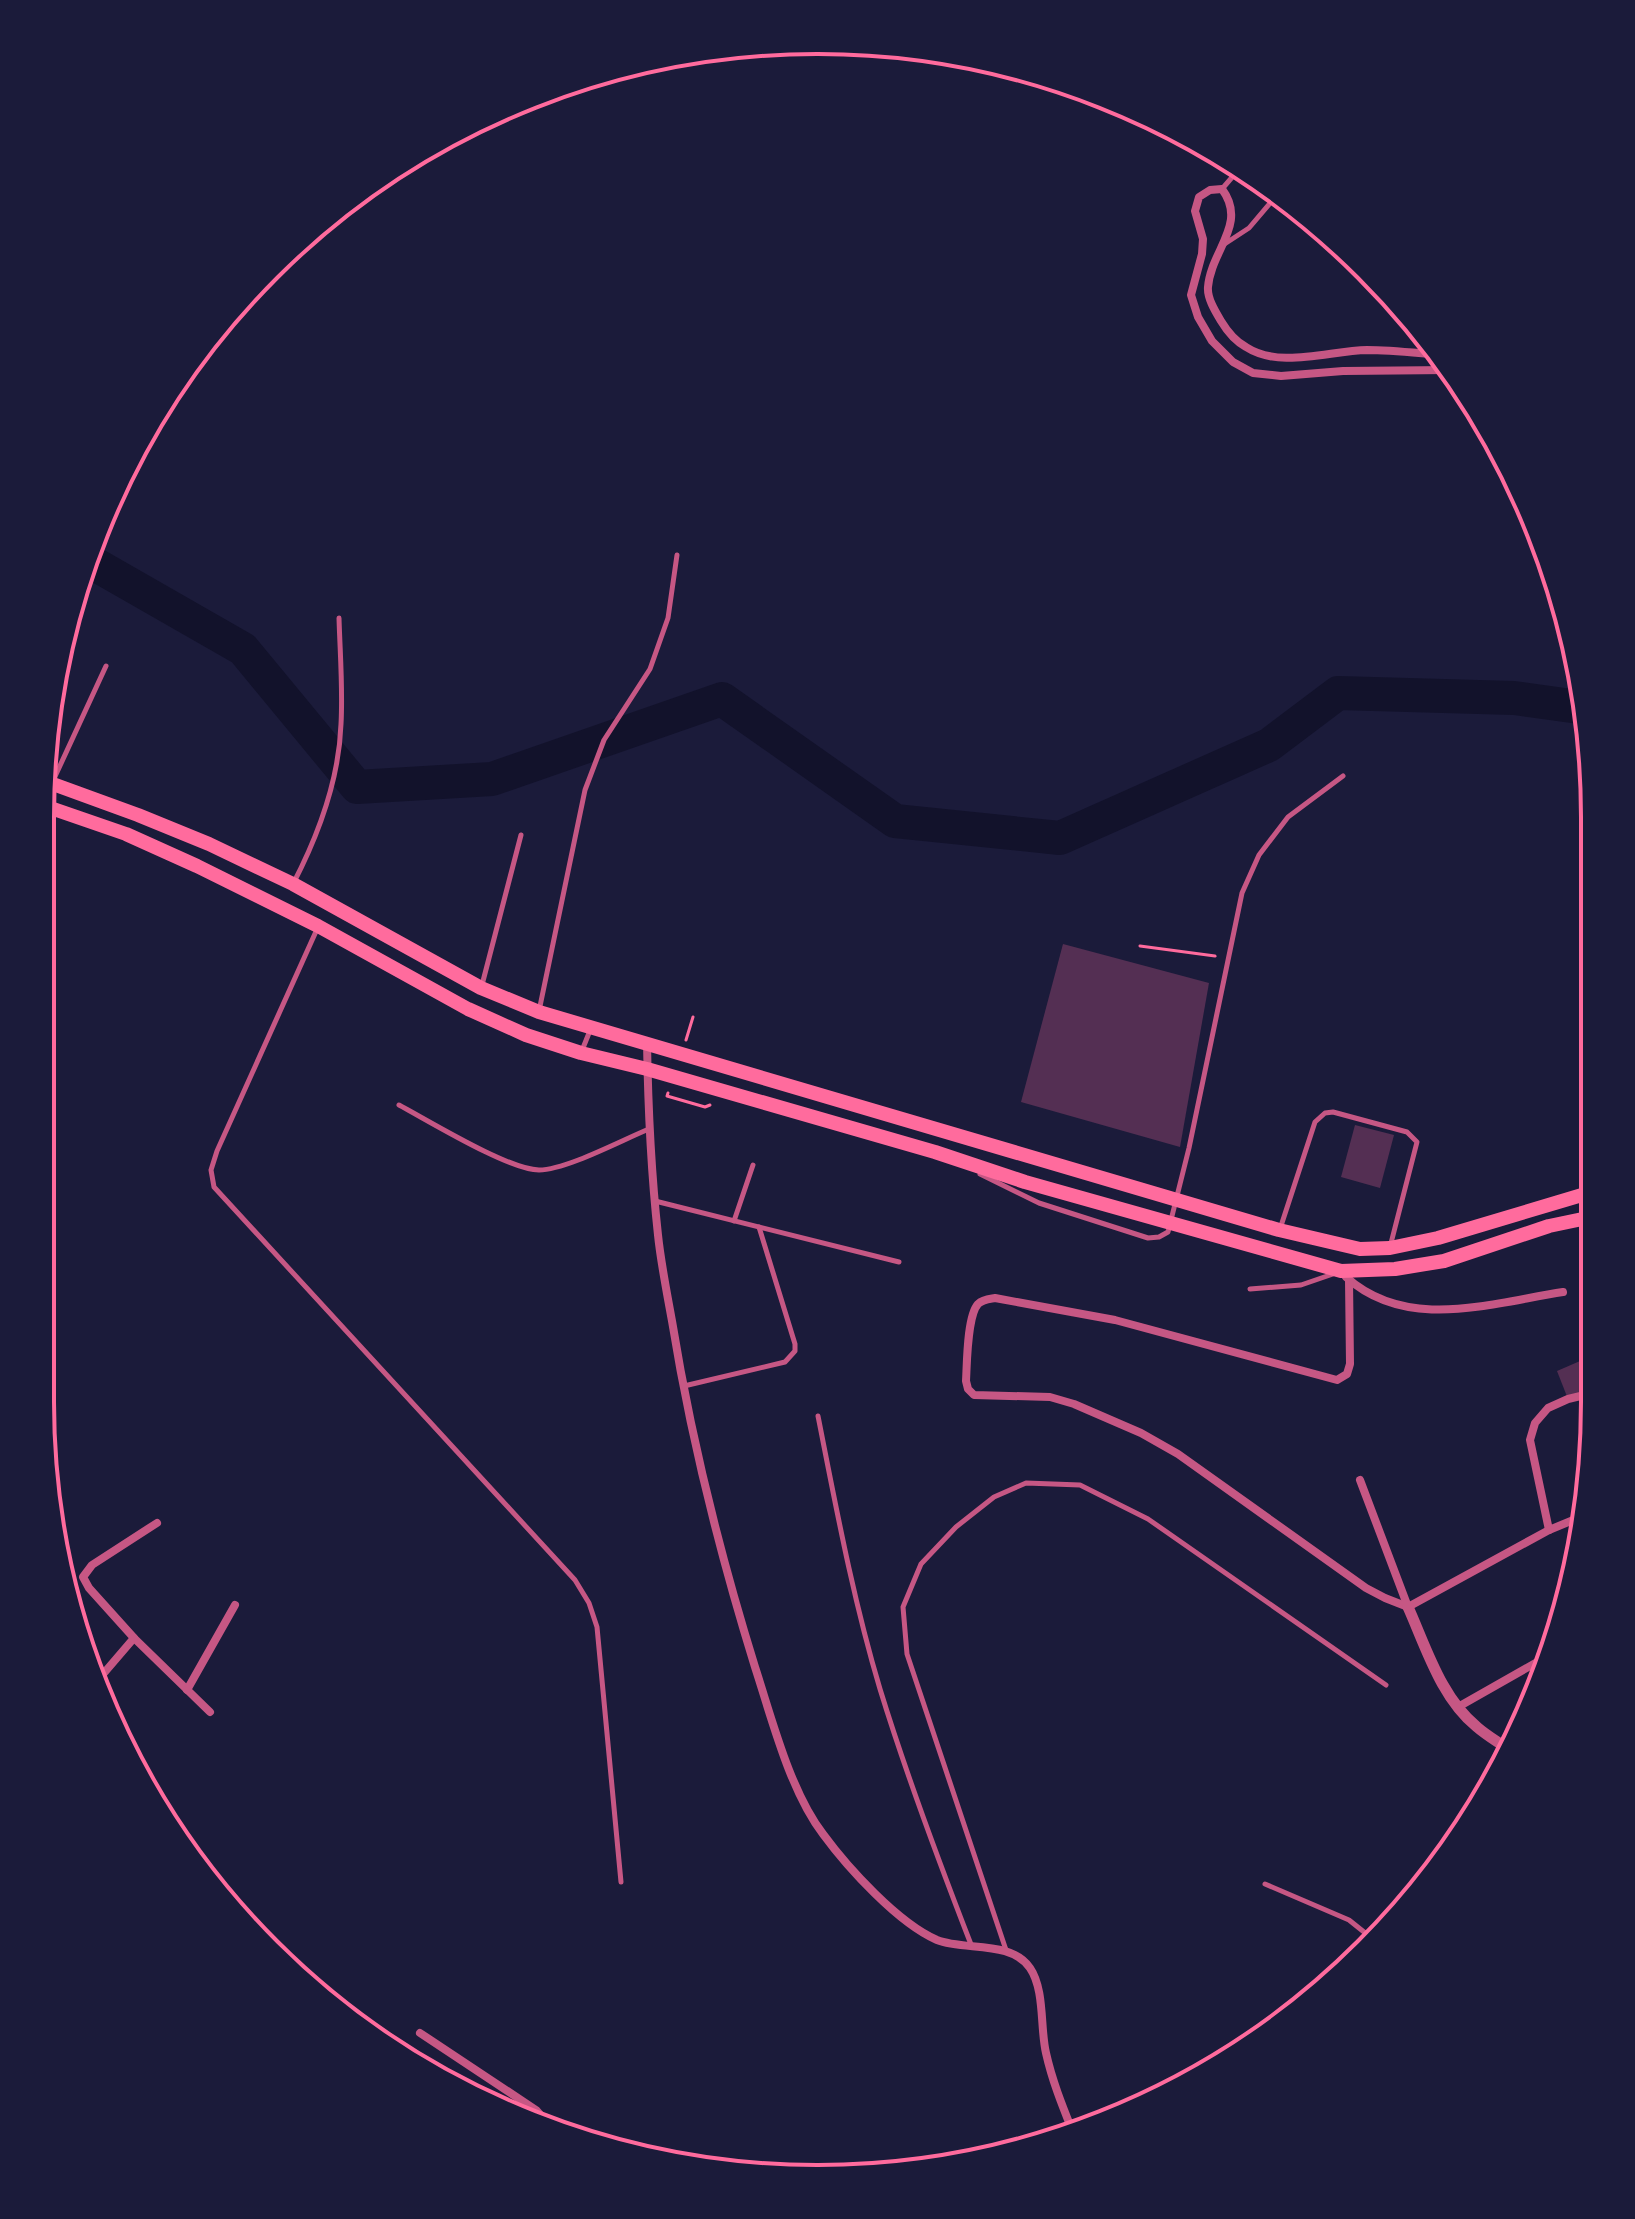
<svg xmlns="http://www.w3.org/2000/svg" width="1635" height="2219" font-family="'Fira Sans',sans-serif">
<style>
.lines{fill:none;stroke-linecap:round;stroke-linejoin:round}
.river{stroke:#12122b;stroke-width:34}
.building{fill:#542f53}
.path{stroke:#ff6b9d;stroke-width:3}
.service{stroke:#c65784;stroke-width:5}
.minor{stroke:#c65784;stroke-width:8}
.tertiary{stroke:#c65784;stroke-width:11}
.primary{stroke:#ff6b9d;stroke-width:14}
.rim{fill:none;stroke:#ff6b9d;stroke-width:4}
</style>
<rect width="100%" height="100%" fill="#1b1b3a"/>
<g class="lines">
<path class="river" d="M91,562l152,87 114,138 135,-8 230,-80 173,122 165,17 209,-93 69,-52 176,5 72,10"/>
</g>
<g class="building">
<path d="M1063,944l146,39 -29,164 -159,-45z"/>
<path d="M1355,1125l39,10 -14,53 -39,-11z"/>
<path d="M1587,1358l6,15v20l-25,6 -11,-28z"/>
</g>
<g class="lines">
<g class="path">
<path d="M1140,946l75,10"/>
<path d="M686,1040l7,-23"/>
<path d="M668,1093l-1,3 38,11 5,-2"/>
</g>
<g class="service">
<path d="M1222,189l18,-21"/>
<path d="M1223,245l26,-17 28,-33"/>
<path d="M52,783l54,-117"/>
<path d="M293,884c26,-50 46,-104 48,-160 2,-35 -1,-71 -2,-106"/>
<path d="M318,927l-101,224 -6,19 3,17 361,393 14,23 8,24 24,255"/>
<path d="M482,985l39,-150"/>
<path d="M539,1011l46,-221 19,-50 46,-71 18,-51 9,-63"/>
<path d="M581,1053l10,-25"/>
<path d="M399,1105c30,16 110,65 140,65 27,0 83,-30 110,-41"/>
<path d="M980,1174l59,29 109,35 11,-1 9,-5 21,-84 53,-255 17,-38 29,-38 55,-41"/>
<path d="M655,1201l244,61"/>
<path d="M734,1221l19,-56"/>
<path d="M1280,1229l35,-107 10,-9 8,-1 74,20 10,10 -27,105"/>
<path d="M1250,1289l51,-4 32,-11"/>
<path d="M684,1386l101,-24 10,-11v-7l-36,-117"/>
<path d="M818,1416c18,91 35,183 62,273 27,88 59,173 92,258"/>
<path d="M1265,1884l84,36 25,20"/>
<path d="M1006,1950l-99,-296 -4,-47 18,-43 35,-37 38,-30 32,-14 54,2 68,34 238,166"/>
</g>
<g class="minor">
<path d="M1441,355c-25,-2 -50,-5 -74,-5 -39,1 -87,19 -121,-3 -11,-6 -19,-16 -25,-26 -6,-10 -14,-23 -13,-34 3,-37 40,-63 14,-98l-12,1 -11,7 -4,14 8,28 -1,15 -11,41 7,22 14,24 21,21 20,11 28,3 62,-5 106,-1"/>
<path d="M647,1042c1,64 4,129 11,193 3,29 9,58 14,86 19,118 48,233 83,346 17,52 35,124 68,167 25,34 75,89 114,106 28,11 74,0 93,28 15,22 10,60 16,85 6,27 16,52 26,77"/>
<path d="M1346,1277c61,55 145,26 217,15"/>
<path d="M1349,1280l1,84 -3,10 -10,6 -222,-60 -120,-22c-6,1 -12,1 -17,6 -11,12 -11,60 -12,77l2,8 6,6 76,2 24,7 67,29 37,21 188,134 19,10 23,9"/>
<path d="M1360,1480l48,127"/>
<path d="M157,1523l-65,42 -9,12 6,11 45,50 76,74"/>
<path d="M1549,1530l-19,-90 5,-17 13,-15 20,-9 25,-6"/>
<path d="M1408,1607l141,-77 34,-14"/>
<path d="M98,1680l36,-42"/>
<path d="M187,1690l48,-85"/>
<path d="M1458,1707l88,-50"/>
<path d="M420,2033l116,77 7,8 -1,4"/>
</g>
<path class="tertiary" d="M1408,1607c18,40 33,91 69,120 9,8 21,15 31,22"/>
<g class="primary">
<path d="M42,780l96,35 71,29 84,40 188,104 58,24 740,218 81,19 30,-1 48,-10 154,-46"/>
<path d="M42,805l84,29 71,32 121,60 150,83 58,26 55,18 66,16 288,83 90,30 316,89 54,-2 49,-8 105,-35 43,-9"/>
</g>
</g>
<path d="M0 0H1635V2219H0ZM817 54H818A763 763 0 0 1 1581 817V1402A763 763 0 0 1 818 2165H817A763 763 0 0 1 54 1402V817A763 763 0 0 1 817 54Z" fill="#1b1b3a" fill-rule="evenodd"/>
<path class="rim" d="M817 54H818A763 763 0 0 1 1581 817V1402A763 763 0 0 1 818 2165H817A763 763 0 0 1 54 1402V817A763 763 0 0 1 817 54Z"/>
</svg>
